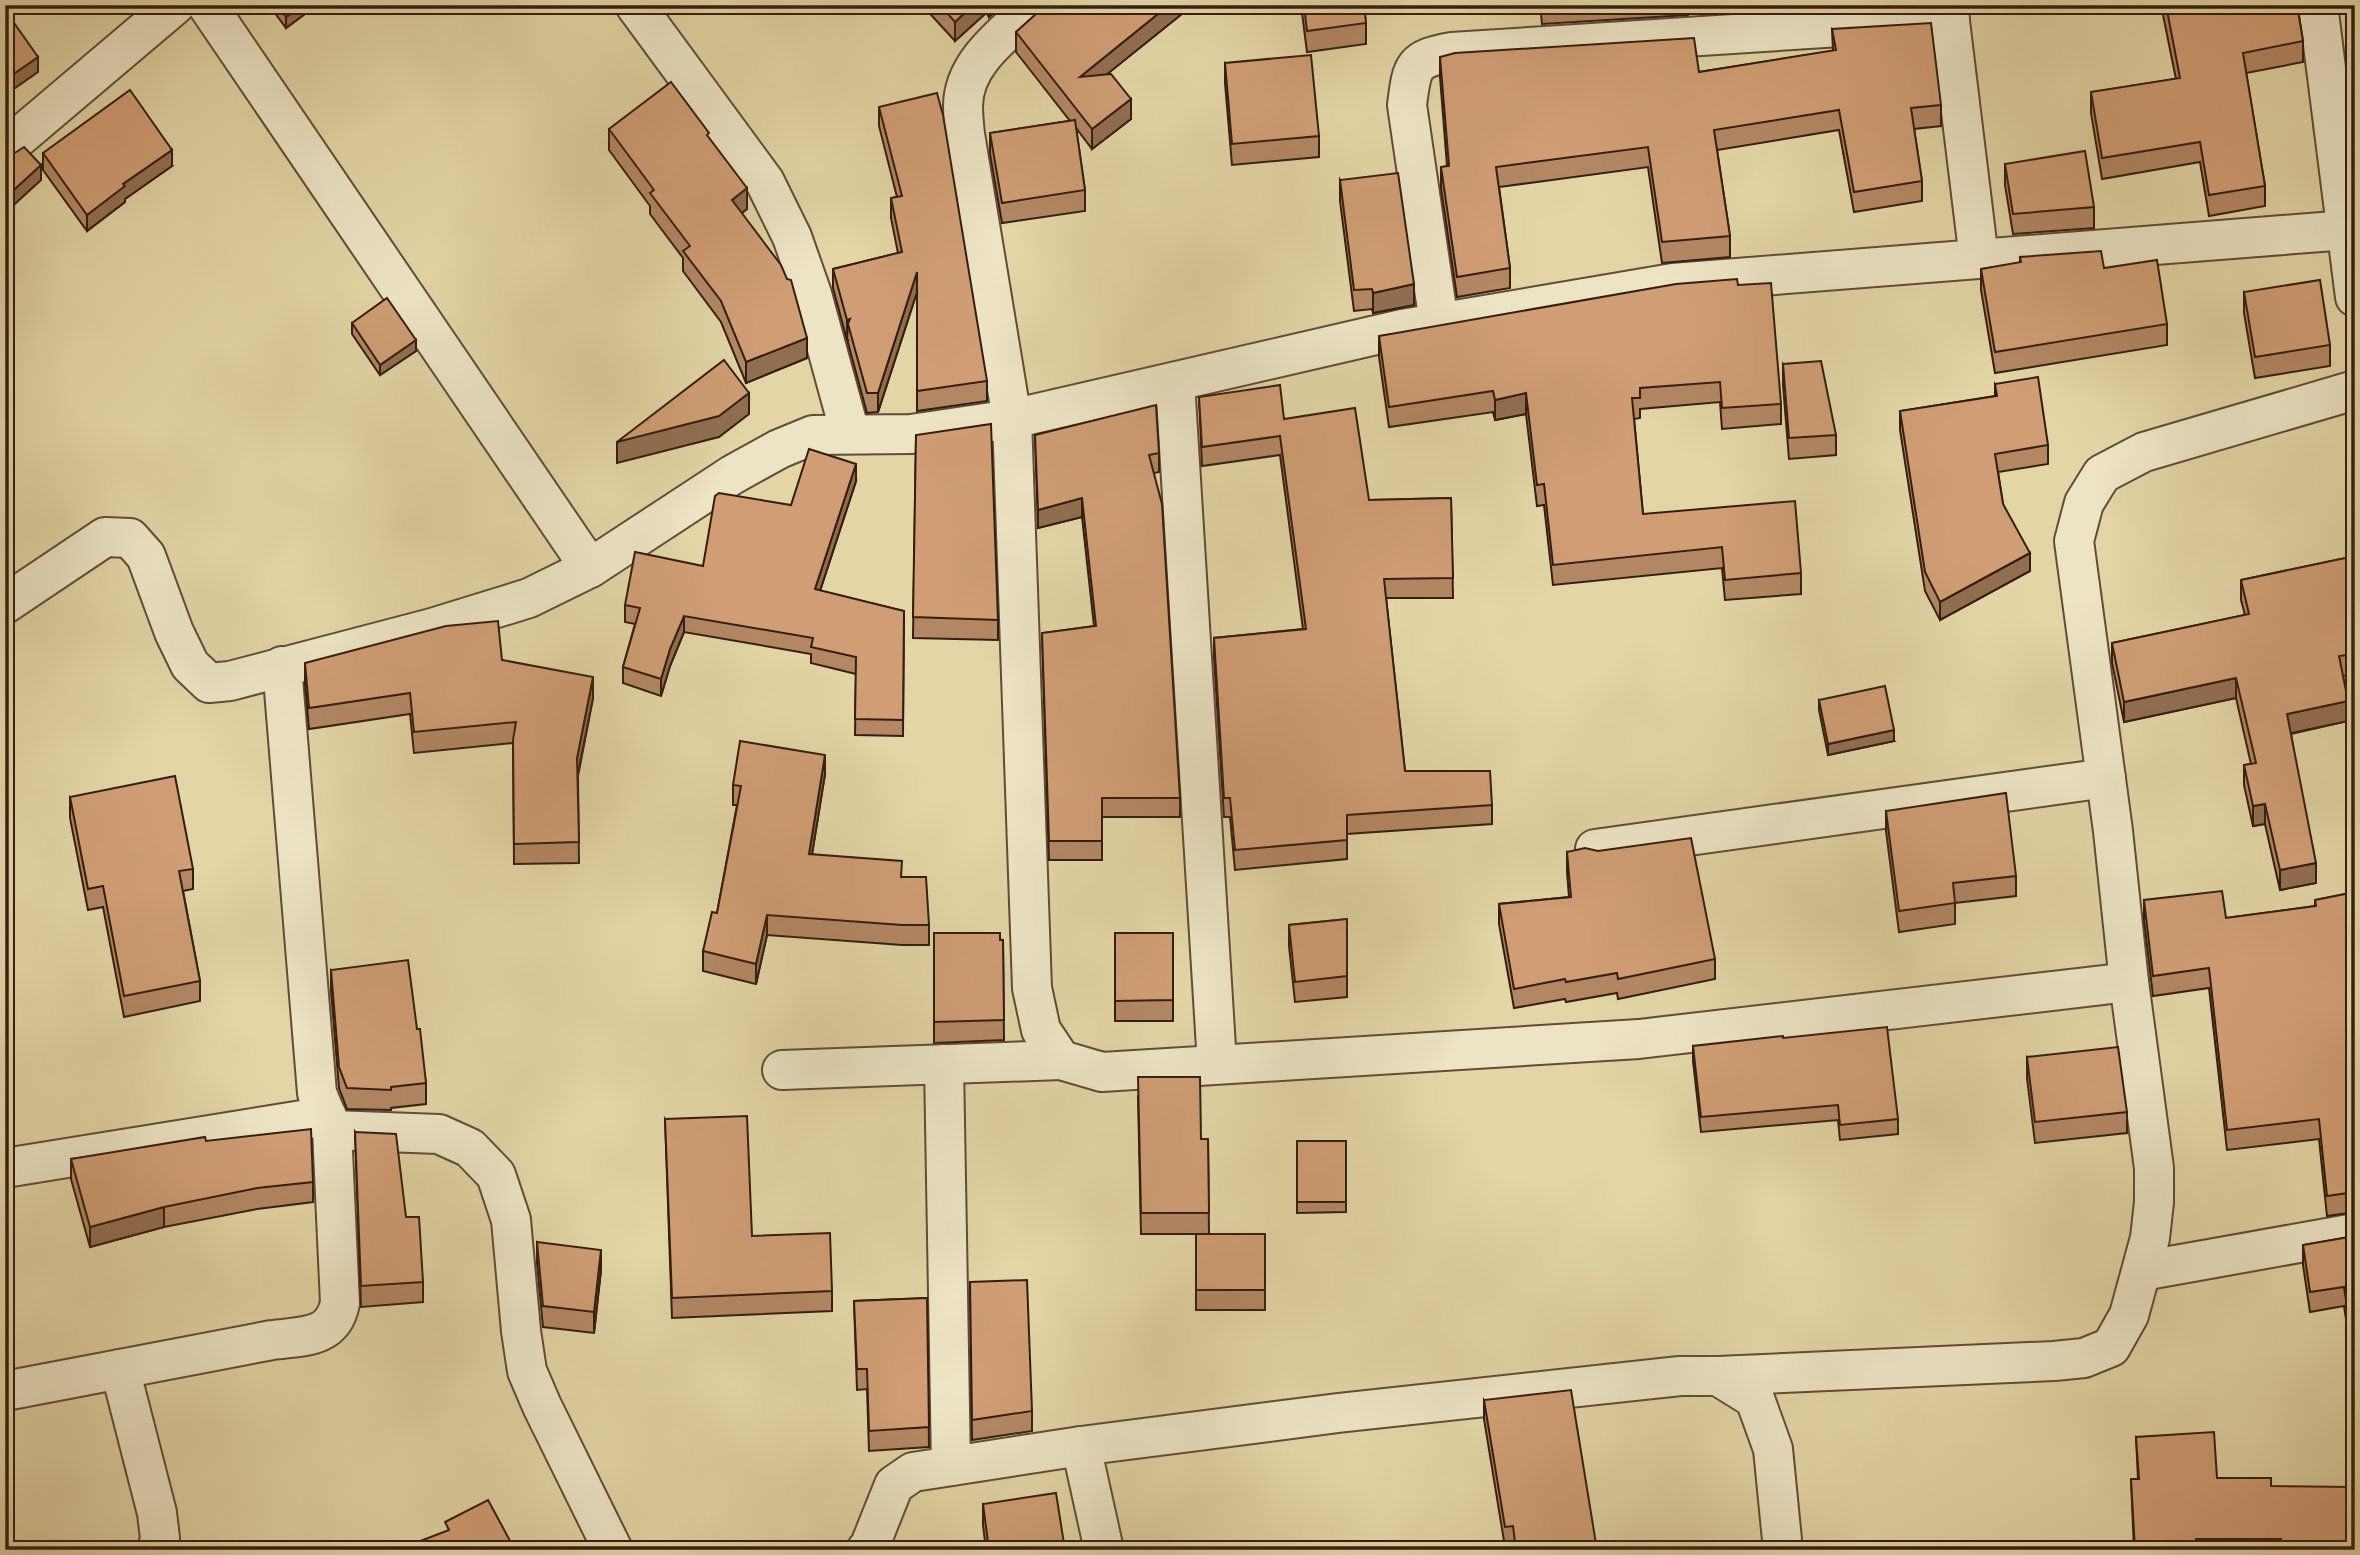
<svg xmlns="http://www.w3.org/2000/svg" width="2360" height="1555" font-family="'Sorts Mill Goudy',serif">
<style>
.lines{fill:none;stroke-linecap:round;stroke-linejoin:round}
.street-casing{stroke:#604c37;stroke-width:42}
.street{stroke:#ede4c5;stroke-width:38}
.wall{fill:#b38764;stroke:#341e12;stroke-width:2}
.shaded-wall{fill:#926e51;stroke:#341e12;stroke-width:2}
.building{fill:#d09d74;stroke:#341e12;stroke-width:2}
</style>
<rect width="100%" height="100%" fill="#e3d5a6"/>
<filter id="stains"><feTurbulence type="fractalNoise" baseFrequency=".00286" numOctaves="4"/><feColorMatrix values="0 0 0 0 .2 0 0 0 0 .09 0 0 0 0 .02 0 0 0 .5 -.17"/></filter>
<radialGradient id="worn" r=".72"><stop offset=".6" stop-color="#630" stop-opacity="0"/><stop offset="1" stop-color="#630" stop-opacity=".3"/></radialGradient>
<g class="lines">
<g class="street-casing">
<g id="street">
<path d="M207,5l383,563"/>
<path d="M635,5l130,177 27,55 20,57 38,139"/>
<path d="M1035,5c-29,28 -72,57 -72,101 0,9 1,19 2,28l47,285 20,569 9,42 20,30 41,12 537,-33 490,-57"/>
<path d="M1948,5l31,254"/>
<path d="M2318,5l37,292"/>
<path d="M5,149l170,-144"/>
<path d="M1439,323l-32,-218c5,-39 5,-46 45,-53l498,-32"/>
<path d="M1175,382l42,682"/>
<path d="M5,604l100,-67 25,1 16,18 28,76 16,33 19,18 21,-2 202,-53 97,-30 61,-30 142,-93 47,-26 34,-14 98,-1 101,-15 390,-90 271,-46 674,-53"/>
<path d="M282,666l35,427 15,37 107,4 31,14 26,27 15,45 10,111 6,40 15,35 71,144"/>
<path d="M1595,849l511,-71"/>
<path d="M944,1064l7,402"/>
<path d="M782,1070l279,-10"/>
<path d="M5,1168l322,-52"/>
<path d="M2142,1271l213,-38"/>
<path d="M120,1369l37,144 3,25 -3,12"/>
<path d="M1718,1376l336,-15 30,-3 27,-11 18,-32 21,-77 4,-36v-34l-25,-186 -16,-151 -39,-290 10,-38 18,-29 42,-22 211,-62"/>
<path d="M5,1391l267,-51c31,-4 61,-1 68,-37l-8,-173"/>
<path d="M1081,1446l23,104"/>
<path d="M866,1550l4,-5 24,-60 19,-13 168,-26 257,-33 342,-37h38l37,23 18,50 10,101"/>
</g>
</g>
<use href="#street" class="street"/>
</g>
<g class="wall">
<path d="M269,5h48l-31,23z"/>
<path d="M922,5h80l-13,12 -3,-4 -31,28z"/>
<path d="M1046,5h147l-86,69 24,45 -39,30 -16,-21 9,62v21l-83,12 -12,-69v-21l80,-12 -54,-69v-20z"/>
<path d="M1301,5h63l2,18v21l-59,8z"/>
<path d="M1540,5h148v10l-146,9z"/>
<path d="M2161,5h136l6,36v21l-57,11 19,113v20l-56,10 -9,-54 -98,17 -11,-66v-21l85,-13z"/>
<path d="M1832,29l109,76v21l-27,3 8,52v20l-68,11 -15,-82 -122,20 13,86v21l-68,6 -14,-96 -149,20 11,81v20l-53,9 -16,-109v-21l6,-1 -7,-89v-20l259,15 134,-21z"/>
<path d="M1225,63l94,73v21l-87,8 -7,-82z"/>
<path d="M879,107l108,274v20l-70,10v-119l-39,120 -11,1 -19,-70v-3h-1l-14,-52v-19l65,-16 -7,-35v-20l6,-1 -18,-71z"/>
<path d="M609,129l100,9 38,71 -5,4 65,145 -61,25 -25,-61 -38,-51v-13l-33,-44v-8l-41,-56z"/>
<path d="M43,153l129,13 -47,33v3l-38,29 -44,-61z"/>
<path d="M2005,164l89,43v21l-81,6 -8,-49z"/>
<path d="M1340,180l74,125 -41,8 -1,-4 -18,2 -14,-110z"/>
<path d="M2020,257l84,11 63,56v21l-172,28 -14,-83v-21l39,-6z"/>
<path d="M1738,285l43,119v20l-59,5 -2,-27 -80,7v9l-6,1 9,95 158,59v21l-76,6 -3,-32 -169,17 -9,-80 -7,1 -11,-92 -31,6 -2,-8 -104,15 -10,-70v-21z"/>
<path d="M2244,292l86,53v21l-75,12 -11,-65z"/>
<path d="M352,323l64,28 -36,24 -28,-41z"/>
<path d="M1783,364l53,71v20l-47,4 -6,-74z"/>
<path d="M1995,384l53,61v19l-50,8 5,32 27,67 -90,49 -15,-29 -25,-161v-19l95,-15z"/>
<path d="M1199,397l85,22 85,81 82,-2 2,100h-67l19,173 87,34v19l-145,10v25l-112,11 -5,-53h-6l-10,-160v-19l89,-9 -23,-174 -78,11z"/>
<path d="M916,435l82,185v20l-85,-2z"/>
<path d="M1035,435l124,18v19l-5,1 26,325v19h-78v43h-53l-7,-227 52,-7 -12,-109 -44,11z"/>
<path d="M856,481l-36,110 84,20 -1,125 -48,-1 1,-61 -45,-11v-9l-127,-22 -14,34 -9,30 -38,-13v-16l12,-43 -10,-2v-17l78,-39 88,-61z"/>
<path d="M2355,556v118l-12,2 5,45 -57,13 25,149 -36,7 -15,-66 -12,2 -9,-41v-20l7,-1 -15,-66 -112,24 -12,-59v-20l133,-28 -4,-15v-20z"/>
<path d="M502,660l91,38 -15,78 1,87 -65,1 -1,-121 -99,10 -4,-39 -101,15 -4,-45v-21z"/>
<path d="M1819,700l75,41 -66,14 -9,-45z"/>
<path d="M825,774l-13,80 90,23 27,48v20h-27l-135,-10 -11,49 -53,-13v-20l14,-38 20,-108h-4v-20z"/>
<path d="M70,797l123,72v20l-10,2 17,90v20l-76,16 -21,-110 -15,3 -18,-92z"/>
<path d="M1886,811l130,65v20l-61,7v21l-56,8 -13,-101z"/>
<path d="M1567,852l148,107v20l-97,20 -1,-6 -51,9 -1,-3 -51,9 -15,-84v-20l70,-7 -2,-25z"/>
<path d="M2355,892v320l-28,4 -8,-77 -92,11 -18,-162 -56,8 -9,-76v-20l82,18 89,-12v-6z"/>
<path d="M1347,919v78l-52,5 -6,-56v-21z"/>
<path d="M934,933l69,7 1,100 -70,3z"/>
<rect x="1115" y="933" width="58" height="88"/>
<path d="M331,970l86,59 9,54v21l-35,4v2l-44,-1 -8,-21 -8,-97z"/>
<path d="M1693,1046l205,73v15l-58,6 -2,-20 -137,12 -8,-71z"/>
<path d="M2027,1057l100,55v21l-92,10 -8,-65z"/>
<path d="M1138,1097l63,42h7l1,95h-68z"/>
<path d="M665,1119l87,117 80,55v20l-160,7z"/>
<path d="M355,1132l51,85 17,65v20l-62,5z"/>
<path d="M206,1141l107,41v20l-56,7 -93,18 -74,20 -19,-68v-20z"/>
<path d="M1297,1141h49v71l-49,1z"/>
<rect x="1196" y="1234" width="69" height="76"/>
<path d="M2355,1236v141l-11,-71 -34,6 -7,-47v-20z"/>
<path d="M537,1242l64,28 -7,63 -51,-6 -6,-64z"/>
<path d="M970,1282l62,129v20l-60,9z"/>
<path d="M927,1298l2,149 -60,4 -2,-62 -10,1 -3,-89z"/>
<path d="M2350,1392h5v49l-5,-29z"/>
<path d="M1484,1400l113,150h-84v-4l-8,1 -21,-128z"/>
<path d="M2136,1437l81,41 54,8 83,64h-220l-3,-71h7z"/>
<path d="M983,1504l82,46h-79l-3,-25z"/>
</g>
<g class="shaded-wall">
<path d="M303,5h14l-31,23v-11z"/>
<path d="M973,5h13v8l-31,28v-19z"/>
<path d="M989,5h13l-13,12z"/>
<path d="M1169,5h24l-113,91v-19z"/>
<path d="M38,57v15l-33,23v-15z"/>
<path d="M1131,99v20l-39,30v-20z"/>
<path d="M172,150v16l-47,33v3l-38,29v-16l36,-31z"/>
<path d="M41,165v15l-36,33v-15z"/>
<path d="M747,188v21l-15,11v-20z"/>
<path d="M917,272v20l-39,120v-19z"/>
<path d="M1414,284v21l-41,8v-20z"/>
<path d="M850,319l-2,5 -1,16v-20z"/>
<path d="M807,338v20l-61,25v-21z"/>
<path d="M416,340v11l-36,24v-10z"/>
<path d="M749,393v21l-30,23 -102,26v-21z"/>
<path d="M1526,393v21l-31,6v-20z"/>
<path d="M856,464v17l-41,125v-17z"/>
<path d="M1082,498v19l-44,11v-18z"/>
<path d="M2030,553v18l-90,49v-18z"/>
<path d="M684,616v16l-14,34 -9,30v-17l9,-30z"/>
<path d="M593,677v21l-16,80v-20z"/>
<path d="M2236,678v20l-112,24v-20z"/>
<path d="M2348,701v20l-61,13v-20z"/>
<path d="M1894,730v11l-66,14v-11z"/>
<path d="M825,755v19l-16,99v-19z"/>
<path d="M2265,804v20l-12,2v-20z"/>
<path d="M2316,863v20l-36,7v-20z"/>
<path d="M767,915v20l-11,49v-20z"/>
<path d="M164,1207v20l-74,20v-20z"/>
<path d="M601,1250v20l-7,63v-21z"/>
</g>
<g class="building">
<path d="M277,5h26l-17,12z"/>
<path d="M940,5h33l-18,17z"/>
<path d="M1046,5h123l-89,72 31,-3 20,25 -39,30 -76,-97z"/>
<path d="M1304,5h60l2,18 -59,8z"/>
<path d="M2166,5h131l6,36 -60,12 22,133 -56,9 -9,-53 -98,16 -11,-66 89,-14z"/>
<path d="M5,10l33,47 -33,23z"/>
<path d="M1931,23l10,82 -30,3 11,73 -68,11 -15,-82 -125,20 16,106 -68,6 -14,-95 -152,20 14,101 -53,9 -16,-110 8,-1 -9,-109 15,-4 239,-15 5,34 137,-22 -4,-21z"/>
<path d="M1311,55l8,81 -87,8 -7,-81z"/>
<path d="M671,82l38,51 -2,2 40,53 -15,12 49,65 6,14 4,1 16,58 -61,24 -25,-61 -38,-50 7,-5 -40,-53 4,-3 -45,-61z"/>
<path d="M130,90l42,60 -49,34 2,2 -38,29 -44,-62z"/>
<path d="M937,93l6,22 44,266 -70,10v-119l-39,121h-11l-19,-69 2,-5 -3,1 -14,-51 69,-17 -11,-54 11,-2 -23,-89z"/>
<path d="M1075,120l10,70 -83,13 -12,-70z"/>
<path d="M24,147l17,18 -36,33v-43l5,1z"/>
<path d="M2085,151l9,56 -81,7 -8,-50z"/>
<path d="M1398,173l16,111 -41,9 -1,-4 -18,1 -14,-110z"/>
<path d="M2101,251l3,17 53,-8 10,64 -172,28 -14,-83 40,-7 -1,-5z"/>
<path d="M1737,279l1,6 33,-2 10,121 -59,4 -2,-26 -80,6v10h-8l11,116 152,-13 6,72 -76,7 -3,-33 -169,18 -9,-81 -7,1 -11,-92 -31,7 -2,-9 -104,16 -10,-71 297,-52z"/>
<path d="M2320,280l10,65 -75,12 -11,-65z"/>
<path d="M387,298l29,42 -36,25 -28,-42z"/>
<path d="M724,360l25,33 -30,23 -102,26z"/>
<path d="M1821,361l15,74 -47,3 -6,-74z"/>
<path d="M2038,377l10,68 -53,9 8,50 27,49 -90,49 -15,-30 -25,-161 97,-15 -2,-12z"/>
<path d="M1280,385l4,34 71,-11 14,92 82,-2 2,80 -69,1 21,192h85l2,34 -145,10v25l-112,10 -5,-52h-6l-10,-160 92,-9 -26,-193 -78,11 -3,-50z"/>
<path d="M1156,405l3,48 -10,2 13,49 18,294h-78v43h-53l-7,-208 54,-7 -14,-128 -44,12 -3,-75z"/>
<path d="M991,424l7,196 -85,-3 3,-182z"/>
<path d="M809,449l47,15 -41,125 89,22 -1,109 -48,-1 1,-62 -45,-10 2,-9 -129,-22 -14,33 -9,30 -38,-12 17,-59 -15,-3 10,-53 68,14 12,-70 4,-3 72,12z"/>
<path d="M2355,556v98l-16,2 9,45 -61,13 29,149 -36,7 -15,-66 -12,2 -9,-41 12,-2 -20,-85 -112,24 -12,-59 137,-29 -8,-34z"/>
<path d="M498,621l4,39 91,17 -16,81 2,84 -65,2 -1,-104 3,-18 -102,10 -4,-39 -101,15 -4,-45 141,-37z"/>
<path d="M1885,686l9,44 -66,14 -9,-44z"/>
<path d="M740,741l85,14 -16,99 93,7 -1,16h25l3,48h-27l-135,-10 -11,49 -53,-13 9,-39 5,1 24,-127 -8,-1z"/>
<path d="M175,776l18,93 -14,2 21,110 -76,15 -21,-110 -15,3 -18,-92z"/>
<path d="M2006,793l10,83 -63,7 2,20 -56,8 -13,-100z"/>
<path d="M1691,838l24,121 -97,20 -1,-6 -51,9 -1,-3 -51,10 -15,-85 72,-7 -4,-45 18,-4 13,3z"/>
<path d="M2222,891l4,27 90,-12 -1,-6 40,-8v300l-28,4 -8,-77 -92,11 -18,-162 -56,8 -9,-76z"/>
<path d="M1347,919v57l-52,6 -6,-57z"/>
<path d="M934,933h66v7h3l1,80 -70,2z"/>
<path d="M1115,933h58v67l-58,1z"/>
<path d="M408,960l9,69h3l6,54 -35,4v3l-44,-2 -8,-21 -8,-97z"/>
<path d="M1887,1027l11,92 -58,6 -2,-20 -137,12 -8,-71 90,-10v2z"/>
<path d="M2118,1047l9,65 -92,10 -8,-65z"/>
<path d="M1138,1077h62l1,62h7l1,74h-68z"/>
<path d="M747,1116l5,120 78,-3 2,58 -160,7 -7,-179z"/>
<path d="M311,1129l2,53 -56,6 -93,19 -74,20 -19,-68 134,-22 1,4z"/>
<path d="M355,1132l41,2 10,83h13l4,65 -62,4z"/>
<rect x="1297" y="1141" width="49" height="61"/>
<rect x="1196" y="1234" width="69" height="56"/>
<path d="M2355,1236v121l-11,-70 -34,5 -7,-47z"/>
<path d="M537,1242l64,8 -7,62 -51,-6z"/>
<path d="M1027,1280l5,131 -60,9 -2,-138z"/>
<path d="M927,1298l2,129 -60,4 -2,-62h-10l-3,-68z"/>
<path d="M1571,1390l26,160h-81l-3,-24 -8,1 -21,-127z"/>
<path d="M2350,1392h5v30z"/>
<path d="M2214,1432l3,46h54v8l83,1v63h-73v-11h-85l1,11h-62l-4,-71h8l-3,-42z"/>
<path d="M1056,1493l9,57h-76l-6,-46z"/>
<path d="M488,1500l27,50h-118l52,-20 -4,-8z"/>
</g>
<rect width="2360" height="1555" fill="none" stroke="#e3d5a6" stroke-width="28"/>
<rect x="7" y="7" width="2346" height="1541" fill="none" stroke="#341e12" stroke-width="3.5"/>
<rect x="14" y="14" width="2332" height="1527" fill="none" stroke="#341e12" stroke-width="2"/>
<rect width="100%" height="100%" filter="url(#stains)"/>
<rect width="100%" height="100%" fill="url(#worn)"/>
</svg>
